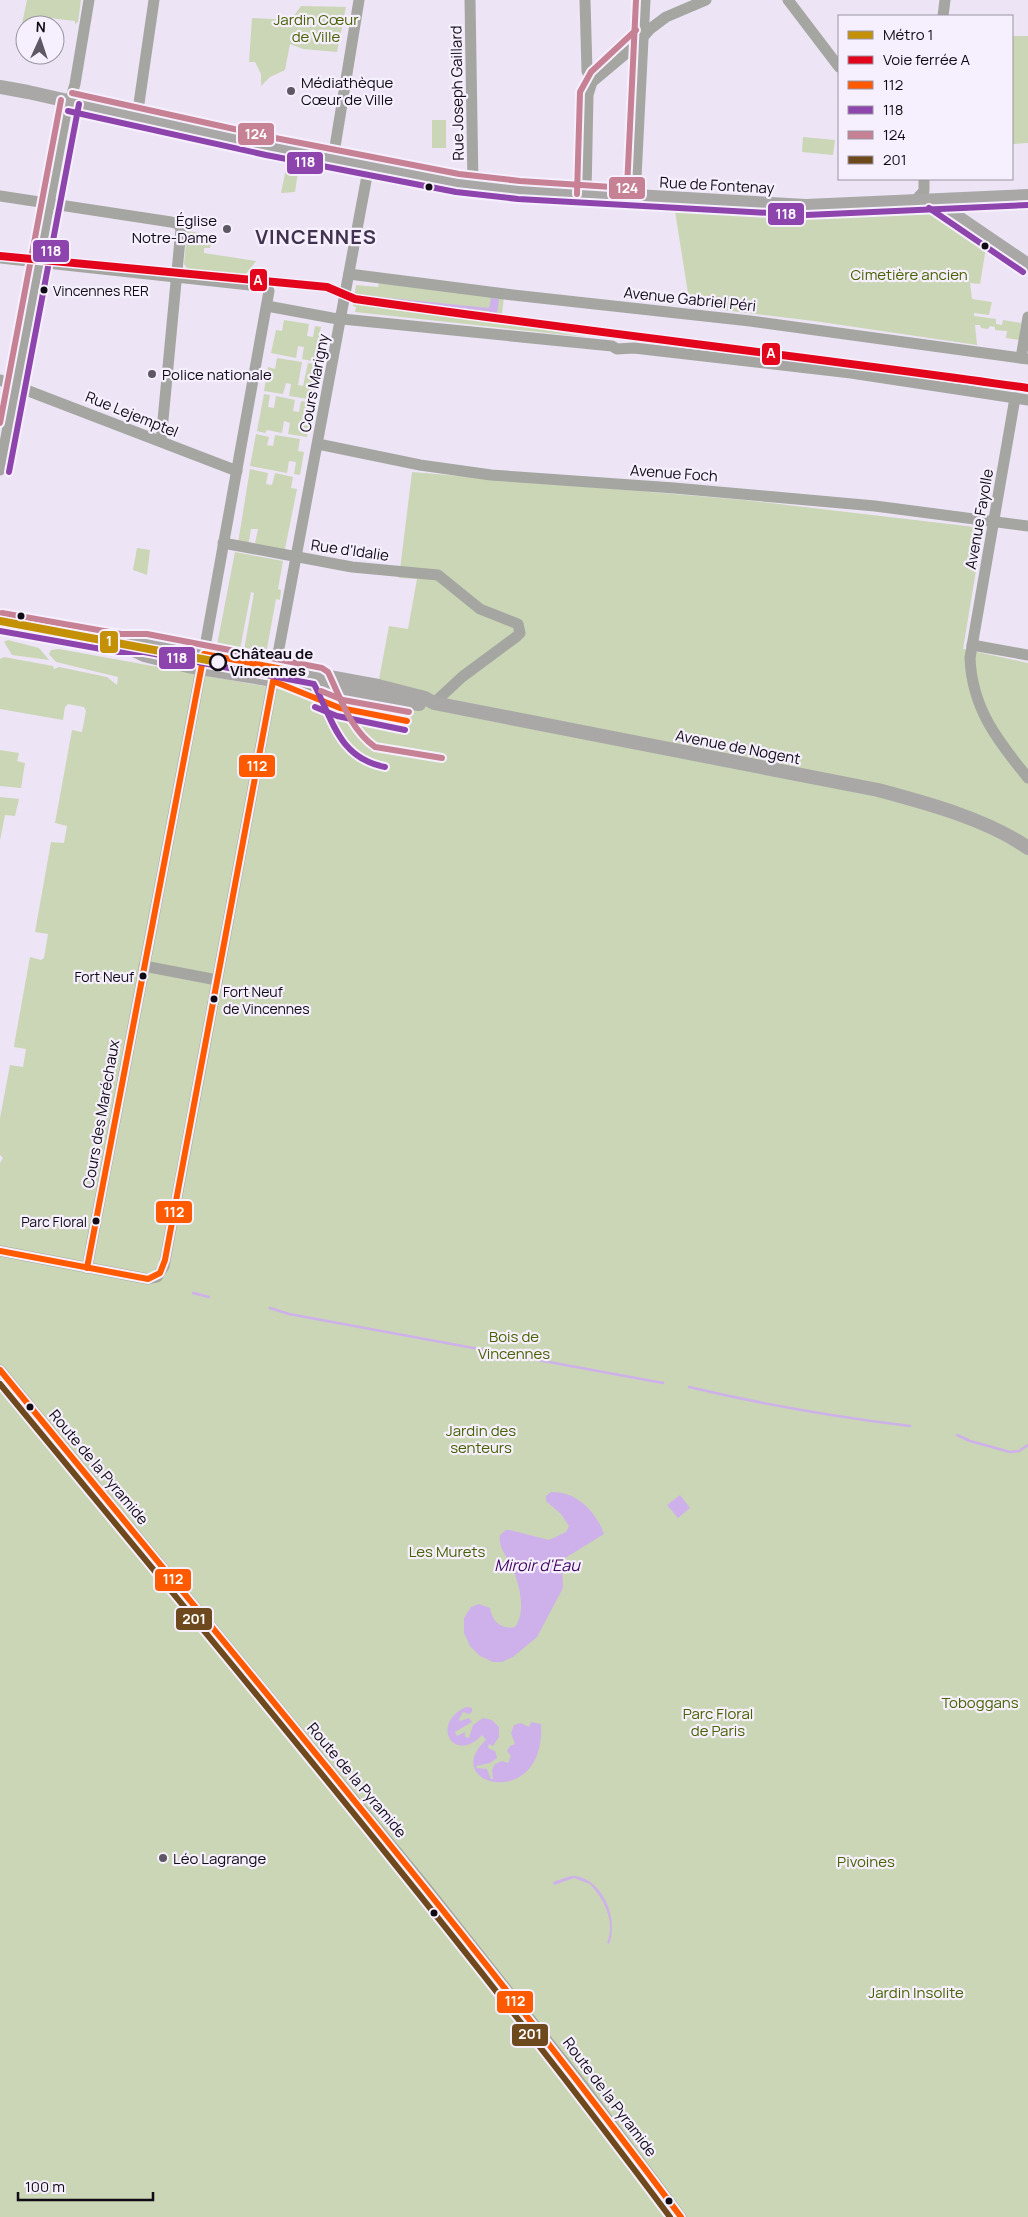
<svg xmlns="http://www.w3.org/2000/svg" width="1028" height="2217" font-family="Manrope,sans-serif">
<style>
.green{fill:#cad6b5}
.water{fill:#ceb1eb}
.lines{fill:none;stroke-linecap:round;stroke-linejoin:round}
.stream{stroke:#ceb1eb;stroke-width:2.5}
.minor{stroke:#a5a6a2;stroke-width:11}
.major{stroke:#a9a8a7;stroke-width:14}
.bus-1-casing{stroke:#f6effd;stroke-width:10}
.bus-2-casing{stroke:#f6effd;stroke-width:10}
.bus-3-casing{stroke:#f6effd;stroke-width:10}
.bus-4-casing{stroke:#f6effd;stroke-width:10}
.bus-1{stroke:#ff5a00;stroke-width:6}
.bus-2{stroke:#8e44ad;stroke-width:6}
.bus-3{stroke:#c78194;stroke-width:6}
.bus-4{stroke:#6e491e;stroke-width:6}
.rail-1-casing{stroke:#f6effd;stroke-width:11}
.rail-1{stroke:#e3051c;stroke-width:8}
.metro-1-casing{stroke:#f6effd;stroke-width:11}
.metro-1{stroke:#c49106;stroke-width:8}
.poi-dot{fill:#5e5764;stroke:#f6effd;stroke-width:2}
.bus-dot{fill:#110b16;stroke:#f6effd;stroke-width:2}
.stop-dot{fill:#f6effd;stroke:#110b16;stroke-width:2.5}
.labels{text-anchor:middle;dominant-baseline:central;stroke-width:4.5;stroke-linejoin:round;paint-order:stroke}
.bus-label{font-size:14px;fill:#110b16;stroke:#f6effd;text-anchor:start}
.park-label{font-size:15px;fill:#486201;stroke:#f6effd}
.poi-label{font-size:15px;fill:#110b16;stroke:#f6effd;text-anchor:start}
.street-label{font-size:15px;fill:#110b16;stroke:#f6effd}
.stop-label{font-size:15px;font-weight:bold;fill:#110b16;stroke:#f6effd;text-anchor:start}
.water-label{font-size:16px;font-style:italic;fill:#3e0461;stroke:#f6effd}
.district-label{font-size:20px;font-weight:bold;letter-spacing:1px;fill:#41334f;stroke:#f6effd}
.line-badge{stroke:#f6effd;stroke-width:2}
.badge-label{font-size:14px;text-anchor:middle;font-weight:bold;fill:#fff}
</style>
<rect width="100%" height="100%" fill="#ede5f5"/>
<g class="green">
<path d="M27,0h54l-3,22 -3,2v-3l-25,-3 -1,3 -12,-1 -9,5 -6,-1z"/>
<path d="M301,6l45,1 -9,45 -34,-3 -13,-5 -5,26 -15,7 -9,9v-12l-6,-12h-6l3,-44 39,2z"/>
<path d="M1012,36h16v107l-16,1z"/>
<rect x="432" y="120" width="14" height="28"/>
<path d="M803,137l32,3 -2,15 -31,-3z"/>
<path d="M286,169l12,3 -3,20 -14,1z"/>
<path d="M675,211l138,6 121,-3 8,2 44,32 -6,36 -10,-1 2,16 20,3 -3,13 -15,-2v3l22,3v5l6,1 1,-5 18,3 -2,17 -13,-2 1,-7 -12,-1v-3l-5,-1 -2,3 -7,-1 -1,-3h-5l2,20 -163,-24 -124,-15z"/>
<path d="M187,231l26,4 -3,13h-6v5l52,8 -11,14 -57,-6 -4,-5z"/>
<path d="M379,283l125,14 -3,25 84,15 -230,-25 1,-5 -3,-1 3,-21 22,2z"/>
<path d="M284,320l25,4 -2,12 6,1 2,-11 6,1 -2,11 6,2 -4,23 -19,-4 2,-12 -6,-1 -2,12 -25,-5 5,-23 6,1z"/>
<path d="M277,358l25,4 -4,23 5,1 5,-23 6,1 -2,12 6,2 -4,22 -25,-4 2,-12 -5,-1 -3,11 -19,-3 4,-24 7,2z"/>
<path d="M264,394l6,1 -2,12 6,1 2,-12 19,4 -2,11 6,1 2,-11 12,2 -6,34 -19,-3 2,-11 -6,-2 -2,12 -15,-3 -2,3 -8,-2z"/>
<path d="M256,434l13,3 -2,8 6,1 2,-11 25,4 -2,12 6,1 -4,23 -6,-1 2,-12 -7,-1 -2,12 -37,-7z"/>
<path d="M250,469l18,4 -2,11 6,1 3,-12 18,4 -2,11 6,1 -13,65 -30,-6 4,-19h-7l-3,18 -10,-4z"/>
<path d="M412,472l332,28 239,28 -20,121 65,14v1554h-1028v-1054l3,-5 -3,-3v-37l10,-53 13,2 3,-18 -12,-2 1,-7 15,-83 11,3 3,-2 4,-24 -13,-2 16,-90 13,1 3,-17 -12,-3 17,-93 10,2 4,-21 -2,-4 -16,-3 -3,3 -2,13 -63,-11v-50l4,-2 49,9 1,3 5,-2 48,10 10,8 1,-8 -62,-15 -7,-8 2,-4 8,-1 315,57 15,-80 19,3 9,-50 -18,-1z"/>
<path d="M137,548l13,2 -3,25 -14,-5z"/>
<path d="M235,552l48,9 -5,28 3,1 -1,10 -4,-1 -10,55 -22,-4 10,-57 -3,-1 -11,57 -23,-4z"/>
<path d="M8,640l31,8 10,12 -37,-5 -8,-13z"/>
<path d="M0,750l19,3 -2,8 8,2 -4,25 -21,-2z"/>
<path d="M0,797l19,2 -4,17 -10,-1 -5,25z"/>
</g>
<g class="water">
<path d="M370,296l119,12 2,-10 8,1 -3,23 -8,-1 1,-10 -120,-12z"/>
<path d="M551,1492c25,-1 45,19 53,42l-42,26 1,28 -26,49 -24,20 -11,5h-9l-13,-6 -10,-10 -6,-13v-15l7,-11 8,-3 11,4c2,13 11,22 25,19 12,-16 4,-45 -4,-62 -5,-10 -13,-18 -11,-30l6,-5h4l39,10 17,-8 3,-6 -8,-12 -15,-13v-5z"/>
<path d="M680,1495l10,13 -12,10 -11,-13z"/>
<path d="M466,1707l6,1v4l-3,2 -6,-2 -4,7 1,2 9,-3 3,4 -17,10 2,4 8,-4v5l4,1 4,-13 10,-7 9,2 7,7v10l-6,9 -4,-2 -1,4 7,3 2,7 -7,5 -14,3 1,2 10,1 4,10h2l-1,-9 3,-6 7,-3 6,2 3,-7 -4,-5 3,-5 5,-2 -4,-11 3,-8 7,-2 8,4 2,-5 10,2c5,89 -104,61 -55,16l-4,-5c-28,30 -53,-11 -16,-28z"/>
<path d="M571,1876c30,-1 49,43 38,68l-2,-1c9,-21 -3,-44 -17,-59l-16,-6 -20,7 -1,-3z"/>
</g>
<g class="lines">
<g class="stream">
<path d="M193,1293l16,4"/>
<path d="M270,1308l19,6 374,69"/>
<path d="M689,1387c72,17 146,30 221,39"/>
<path d="M957,1435l13,6 40,11 9,-1 9,-6"/>
</g>
<g class="minor">
<path d="M470,0l3,185"/>
<path d="M585,0l2,71 5,11"/>
<path d="M788,0l51,67"/>
<path d="M943,16l2,-16"/>
<path d="M137,117l17,-117"/>
<path d="M333,159l26,-159"/>
<path d="M586,194l2,-99 4,-13 43,-36 15,-17 16,-12 40,-17"/>
<path d="M0,196l171,26 7,2 3,5 -20,212"/>
<path d="M635,197l10,-197"/>
<path d="M914,202l10,-11v-12"/>
<path d="M0,258l258,28 6,1 5,4 -70,389 -112,588"/>
<path d="M349,274l164,21 237,26 278,38"/>
<path d="M267,306l65,12 280,28 5,3 17,-1 217,25 177,27"/>
<path d="M1021,358l7,-41"/>
<path d="M0,380l237,91"/>
<path d="M1015,398l-45,260c2,50 27,82 58,120"/>
<path d="M318,444l102,21 71,10 183,13 201,18 153,20"/>
<path d="M0,470l65,-353 10,-33 14,-84"/>
<path d="M223,543l129,24 86,8 42,34 38,15 2,9 -4,4 -54,40 -28,26"/>
<path d="M972,645l56,10"/>
<path d="M144,966l73,14"/>
<path d="M0,1251l148,28 9,-2 7,-11 205,-1101"/>
<path d="M0,1370l424,515 159,201 98,131"/>
</g>
<g class="major">
<path d="M0,87l28,5 240,54 215,41 323,19 222,-10"/>
<path d="M934,201l94,64"/>
<path d="M0,622l120,21h25l233,43 47,12 9,5 444,87c48,13 109,29 150,58"/>
<path d="M123,645l21,10 44,11 231,38"/>
</g>
<g class="bus-1-casing">
<g id="bus-1">
<path d="M0,1251l148,28 12,-6 5,-13 108,-579 67,27 67,13"/>
<path d="M87,1268l117,-614 100,19"/>
<path d="M0,1370c230,280 464,557 681,847"/>
</g>
</g>
<g class="bus-2-casing">
<g id="bus-2">
<path d="M68,111l198,44 190,37 62,7 288,16 222,-10"/>
<path d="M929,208l94,64"/>
<path d="M9,472l70,-368"/>
<path d="M0,631l118,21h26l170,32c19,37 25,74 71,83"/>
<path d="M315,707l22,9 68,14"/>
</g>
</g>
<g class="bus-3-casing">
<g id="bus-3">
<path d="M72,93l198,44 189,37 61,7 107,7 9,-188"/>
<path d="M577,194l3,-102 11,-20 45,-42"/>
<path d="M0,423l61,-323"/>
<path d="M2,613l119,21h26l175,34 6,4c13,27 22,57 47,75l67,11"/>
<path d="M321,691l22,9 66,12"/>
</g>
</g>
<g class="bus-4-casing">
<path id="bus-4" d="M0,1384c227,275 456,547 670,833"/>
</g>
<use href="#bus-1" class="bus-1"/>
<use href="#bus-2" class="bus-2"/>
<use href="#bus-3" class="bus-3"/>
<use href="#bus-4" class="bus-4"/>
<g class="rail-1-casing">
<path id="rail-1" d="M0,256l327,31 28,12c224,32 449,57 673,89"/>
</g>
<use href="#rail-1" class="rail-1"/>
<g class="metro-1-casing">
<path id="metro-1" d="M0,621l218,41"/>
</g>
<use href="#metro-1" class="metro-1"/>
</g>
<g class="poi-dot">
<circle cx="291" cy="91" r="5"/>
<circle cx="227" cy="229" r="5"/>
<circle cx="152" cy="374" r="5"/>
<circle cx="163" cy="1858" r="5"/>
</g>
<g class="bus-dot">
<circle cx="429" cy="187" r="4.5"/>
<circle cx="985" cy="246" r="4.5"/>
<circle cx="44" cy="290" r="4.5"/>
<circle cx="21" cy="616" r="4.5"/>
<circle cx="143" cy="976" r="4.5"/>
<circle cx="214" cy="999" r="4.5"/>
<circle cx="96" cy="1221" r="4.5"/>
<circle cx="30" cy="1407" r="4.5"/>
<circle cx="434" cy="1913" r="4.5"/>
<circle cx="669" cy="2201" r="4.5"/>
</g>
<circle class="stop-dot" cx="218" cy="662" r="8"/>
<g class="labels">
<g class="bus-label">
<text x="53" y="290">Vincennes RER</text>
<text x="134" y="976" text-anchor="end">Fort Neuf</text>
<text x="223" y="991">Fort Neuf<tspan x="223" dy="17">de Vincennes</tspan></text>
<text x="87" y="1221" text-anchor="end">Parc Floral</text>
</g>
<g class="park-label">
<text x="316" y="19">Jardin Cœur<tspan x="316" dy="17">de Ville</tspan></text>
<text x="909" y="274">Cimetière ancien</text>
<text x="514" y="1336">Bois de<tspan x="514" dy="17">Vincennes</tspan></text>
<text x="481" y="1430">Jardin des<tspan x="481" dy="17">senteurs</tspan></text>
<text x="447" y="1551">Les Murets</text>
<text x="980" y="1702">Toboggans</text>
<text x="718" y="1713">Parc Floral<tspan x="718" dy="17">de Paris</tspan></text>
<text x="866" y="1861">Pivoines</text>
<text x="916" y="1992">Jardin Insolite</text>
</g>
<g class="poi-label">
<text x="301" y="82">Médiathèque<tspan x="301" dy="17">Cœur de Ville</tspan></text>
<text x="217" y="220" text-anchor="end">Église<tspan x="217" dy="17">Notre-Dame</tspan></text>
<text x="162" y="374">Police nationale</text>
<text x="173" y="1858">Léo Lagrange</text>
</g>
<g class="street-label">
<text transform="translate(457 93) rotate(-91)">Rue Joseph Gaillard</text>
<text transform="translate(717 185) rotate(3)">Rue de Fontenay</text>
<text transform="translate(690 299) rotate(6)">Avenue Gabriel Péri</text>
<text transform="translate(314 383) rotate(-79)">Cours Marigny</text>
<text transform="translate(132 414) rotate(22)">Rue Lejemptel</text>
<text transform="translate(674 473) rotate(4)">Avenue Foch</text>
<text transform="translate(979 519) rotate(-80)">Avenue Fayolle</text>
<text transform="translate(350 550) rotate(8)">Rue d'Idalie</text>
<text transform="translate(738 747) rotate(11)">Avenue de Nogent</text>
<text transform="translate(101 1114) rotate(-80)">Cours des Maréchaux</text>
<text transform="translate(99 1467) rotate(50)">Route de la Pyramide</text>
<text transform="translate(357 1780) rotate(50)">Route de la Pyramide</text>
<text transform="translate(610 2097) rotate(53)">Route de la Pyramide</text>
</g>
<g class="stop-label">
<text x="230" y="653">Château de<tspan x="230" dy="17">Vincennes</tspan></text>
</g>
<g class="water-label">
<text x="537" y="1565">Miroir d'Eau</text>
</g>
<g class="district-label">
<text x="316" y="236">VINCENNES</text>
</g>
</g>
<g class="line-badge">
<rect x="237" y="122" width="38" height="24" rx="5" fill="#c78194"/>
<rect x="286" y="151" width="38" height="24" rx="5" fill="#8e44ad"/>
<rect x="608" y="176" width="38" height="24" rx="5" fill="#c78194"/>
<rect x="767" y="202" width="38" height="24" rx="5" fill="#8e44ad"/>
<rect x="32" y="239" width="38" height="24" rx="5" fill="#8e44ad"/>
<rect x="249" y="268" width="19" height="24" rx="5" fill="#e3051c"/>
<rect x="761" y="342" width="20" height="24" rx="5" fill="#e3051c"/>
<rect x="99" y="630" width="20" height="24" rx="5" fill="#c49106"/>
<rect x="158" y="646" width="38" height="24" rx="5" fill="#8e44ad"/>
<rect x="238" y="754" width="38" height="24" rx="5" fill="#ff5a00"/>
<rect x="155" y="1200" width="38" height="24" rx="5" fill="#ff5a00"/>
<rect x="154" y="1568" width="38" height="24" rx="5" fill="#ff5a00"/>
<rect x="175" y="1607" width="38" height="24" rx="5" fill="#6e491e"/>
<rect x="496" y="1990" width="38" height="24" rx="5" fill="#ff5a00"/>
<rect x="511" y="2023" width="38" height="24" rx="5" fill="#6e491e"/>
</g>
<g class="badge-label">
<text x="256" y="139">124</text>
<text x="305" y="167">118</text>
<text x="627" y="193">124</text>
<text x="786" y="219">118</text>
<text x="51" y="256">118</text>
<text x="258" y="285">A</text>
<text x="771" y="358">A</text>
<text x="109" y="646">1</text>
<text x="177" y="663">118</text>
<text x="257" y="771">112</text>
<text x="174" y="1217">112</text>
<text x="173" y="1584">112</text>
<text x="194" y="1624">201</text>
<text x="515" y="2006">112</text>
<text x="530" y="2039">201</text>
</g>
<rect x="838" y="15" width="175" height="165" fill="#f6effd" stroke="#9a94a1"/>
<rect x="848" y="31" width="25" height="8" fill="#c49106" stroke="#9a94a1"/>
<text x="883" y="40" font-size="15" fill="#110b16">Métro 1</text>
<rect x="848" y="56" width="25" height="8" fill="#e3051c" stroke="#9a94a1"/>
<text x="883" y="65" font-size="15" fill="#110b16">Voie ferrée A</text>
<rect x="848" y="81" width="25" height="8" fill="#ff5a00" stroke="#9a94a1"/>
<text x="883" y="90" font-size="15" fill="#110b16">112</text>
<rect x="848" y="106" width="25" height="8" fill="#8e44ad" stroke="#9a94a1"/>
<text x="883" y="115" font-size="15" fill="#110b16">118</text>
<rect x="848" y="131" width="25" height="8" fill="#c78194" stroke="#9a94a1"/>
<text x="883" y="140" font-size="15" fill="#110b16">124</text>
<rect x="848" y="156" width="25" height="8" fill="#6e491e" stroke="#9a94a1"/>
<text x="883" y="165" font-size="15" fill="#110b16">201</text>
<g transform="translate(40 40) rotate(3)"><circle r="24" fill="#f6effd" stroke="#9a94a1"/>
<path d="M0-4L9 19L0 12L-9 19Z" fill="#5e5764"/>
<text y="-8" font-size="14" font-weight="bold" text-anchor="middle" fill="#110b16">N</text>
</g>
<path d="M18 2192v8h135v-8" fill="none" stroke="#110b16" stroke-width="2.5"/>
<text x="25" y="2192" font-size="15" fill="#110b16" stroke="#f6effd" stroke-width="4" paint-order="stroke">100 m</text>
</svg>
